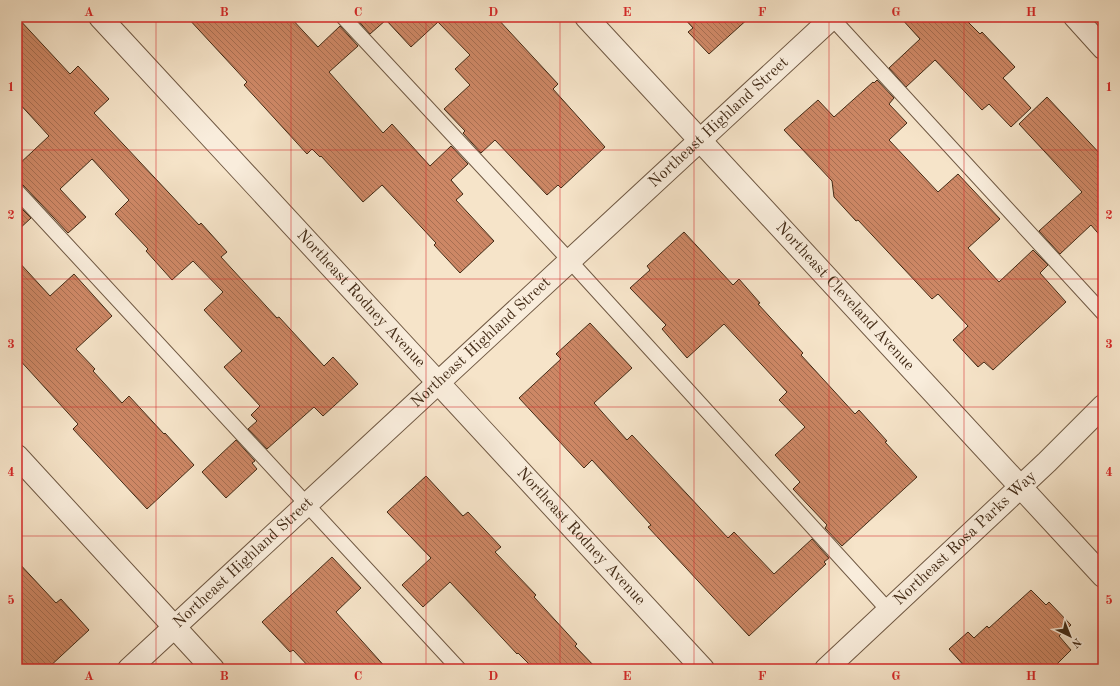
<svg xmlns="http://www.w3.org/2000/svg" width="1120" height="686" font-family="'Old Standard TT',serif">
<style>
.building{fill:url(#building-back-hatch);stroke:#432b16}
.lines{fill:none;stroke-linecap:round;stroke-linejoin:round}
.service-casing{stroke:#705943;stroke-width:16}
.minor-casing{stroke:#705943;stroke-width:24}
.tertiary-casing{stroke:#705943;stroke-width:24}
.service{stroke:#f9eddc;stroke-width:14}
.minor{stroke:#f9eddc;stroke-width:22}
.tertiary{stroke:#f9eddc;stroke-width:22}
.grid{fill:none;stroke:#d62828;stroke-width:1;stroke-opacity:0.55}
.labels{text-anchor:middle;dominant-baseline:central;stroke-width:3;stroke-linejoin:round;paint-order:stroke}
.street-label{font-size:16px;fill:#432b16;stroke:#f9eddc}
.neatline{fill:none;stroke:#d62828;stroke-width:1.5}
.grid-label{font-size:13px;text-anchor:middle;font-weight:bold;fill:#d62828}
</style>
<defs>
<pattern id="building-back-hatch" width="6" height="6" patternUnits="userSpaceOnUse"><rect width="6" height="6" fill="#cd8765"/><path d="M-1 5l2 2M0 0l6 6M5-1l2 2" fill="none" stroke="#a86f52"/></pattern>
</defs>
<rect width="100%" height="100%" fill="#f6e4c9"/>
<filter id="stains"><feTurbulence type="fractalNoise" baseFrequency=".005" numOctaves="4"/><feColorMatrix values="0 0 0 0 .2 0 0 0 0 .09 0 0 0 0 .02 0 0 0 .5 -.17"/></filter>
<radialGradient id="worn" r=".72"><stop offset=".6" stop-color="#630" stop-opacity="0"/><stop offset="1" stop-color="#630" stop-opacity=".3"/></radialGradient>
<g class="building">
<path d="M17,17l53,57 8,-8 31,33 -15,14 105,112 2,-2 26,29 -6,5 56,61 2,-1 45,49 9,-9 25,27 -35,32 -9,-9 -47,42 -19,-20 9,-8 -6,-6 9,-9 -36,-39 18,-16 -38,-41 19,-18 -30,-31 -21,19 -26,-29 2,-2 -33,-35 14,-14 -37,-41 -32,30 26,28 -18,16 -45,-48 -6,-2v-17l32,-30 -32,-35z"/>
<path d="M187,17h103l28,30 22,-21 18,20 -29,26 54,61 9,-9 38,42 21,-20 17,18 -17,16 12,14 -7,6 38,41 -34,32 -26,-28 2,-2 -54,-58 -19,17 -42,-46 -1,1 -8,-8 -5,5 -63,-69 3,-3z"/>
<path d="M355,17h141l62,67 -5,5 52,58 -44,41 -3,-3 -11,10 -52,-55 -14,13 -18,-20 2,-2 -21,-22 26,-24 -15,-16 15,-14 -32,-33 -27,25 -25,-27 -16,14z"/>
<path d="M683,17h67l-41,37 -21,-22 5,-4z"/>
<path d="M900,17h63l17,17 2,-2 33,35 -12,11 28,30 -20,19 -22,-23 -7,6 -47,-50 -29,27 -17,-19 31,-29z"/>
<path d="M877,80l17,18 -5,6 18,19 -18,17 49,52 20,-18 42,45 -32,29 31,34 34,-32 15,15 -8,8 26,29 -73,68 -9,-8 -6,5 -25,-27 15,-14 -30,-32 -6,5 -74,-79 -2,1 -22,-24 -2,-16 -48,-51 34,-30 16,17 39,-35 1,1z"/>
<path d="M1047,97l56,60v82l-12,-14 -31,29 -21,-23 43,-39 -63,-68z"/>
<path d="M17,204l14,14 -14,13z"/>
<path d="M684,232l49,53 6,-6 21,24 -2,1 45,49 -2,2 54,59 4,-4 28,31 -2,1 32,35 -75,69 -17,-18 2,-3 -34,-36 7,-7 -25,-27 30,-28 -26,-27 8,-8 -63,-68 -37,34 -25,-29 4,-4 -36,-37 20,-18 -3,-4z"/>
<path d="M17,260l33,36 24,-22 38,42 -36,33 19,20 -2,2 29,32 7,-7 35,38 1,-1 29,32 -47,44 -74,-80 5,-5 -61,-67z"/>
<path d="M590,323l42,45 -38,35 33,37 5,-5 96,103 6,-6 40,42 38,-35 17,19 -5,4 2,2 -77,72 -101,-109 3,-2 -59,-65 -8,8 -65,-70 42,-39 -5,-5z"/>
<path d="M236,440l19,21 -3,2 5,6 -31,29 -24,-26z"/>
<path d="M426,476l37,40 5,-4 33,35 -6,5 41,43 -2,2 43,47 -2,2 22,23h-63l-16,-16 -1,1 -67,-72 -27,25 -21,-22 29,-27 -44,-46z"/>
<path d="M332,557l29,31 -25,24 51,57h-76l-18,-19 -3,2 -28,-30z"/>
<path d="M17,561l39,42 5,-4 28,31 -42,39h-30z"/>
<path d="M1031,590l15,15 3,-3 22,23 -12,11 12,14 -19,19h-85l-18,-20 19,-17 6,6 13,-12 2,2z"/>
</g>
<g class="lines">
<g class="service-casing">
<g id="service">
<path d="M343,17l227,244 319,350"/>
<path d="M831,17l272,296"/>
<path d="M17,191l442,478"/>
</g>
</g>
<g class="minor-casing">
<g id="minor">
<path id="s1" d="M100,17l603,652"/>
<path id="s2" d="M586,17l517,559"/>
<path d="M1075,17l28,31"/>
<path d="M17,456l196,213"/>
<path id="s3" d="M129,669l704,-652"/>
</g>
</g>
<g class="tertiary-casing">
<g id="tertiary">
<path id="s4" d="M826,669l221,-207 56,-56"/>
</g>
</g>
<use href="#service" class="service"/>
<use href="#minor" class="minor"/>
<use href="#tertiary" class="tertiary"/>
</g>
<path class="grid" d="M156,17v652M291,17v652M426,17v652M560,17v652M694,17v652M829,17v652M964,17v652M17,150h1086M17,279h1086M17,407h1086M17,536h1086"/>
<g class="labels">
<g class="street-label">
<text stroke="none"><textPath href="#s3" startOffset="804">Northeast Highland Street</textPath></text>
<text stroke="none"><textPath href="#s2" startOffset="381">Northeast Cleveland Avenue</textPath></text>
<text stroke="none"><textPath href="#s1" startOffset="384">Northeast Rodney Avenue</textPath></text>
<text stroke="none"><textPath href="#s3" startOffset="480">Northeast Highland Street</textPath></text>
<text stroke="none"><textPath href="#s1" startOffset="708">Northeast Rodney Avenue</textPath></text>
<text stroke="none"><textPath href="#s4" startOffset="191">Northeast Rosa Parks Way</textPath></text>
<text stroke="none"><textPath href="#s3" startOffset="156">Northeast Highland Street</textPath></text>
</g>
</g>
<rect width="1120" height="686" fill="none" stroke="#f6e4c9" stroke-width="44"/>
<g transform="translate(1070 636) rotate(137)" stroke="#f9eddc" stroke-width="3" paint-order="stroke">
<path d="M0-3L7 15L0 10L-7 15Z" fill="#432b16"/>
<text y="-6" font-size="11" font-weight="bold" text-anchor="middle" fill="#432b16">N</text>
</g>
<rect x="22" y="22" width="1076" height="642" class="neatline"/>
<g class="grid-label">
<text x="89" y="16">A</text>
<text x="224" y="16">B</text>
<text x="358" y="16">C</text>
<text x="493" y="16">D</text>
<text x="627" y="16">E</text>
<text x="762" y="16">F</text>
<text x="896" y="16">G</text>
<text x="1031" y="16">H</text>
<text x="11" y="91">1</text>
<text x="1109" y="91">1</text>
<text x="11" y="219">2</text>
<text x="1109" y="219">2</text>
<text x="11" y="348">3</text>
<text x="1109" y="348">3</text>
<text x="11" y="476">4</text>
<text x="1109" y="476">4</text>
<text x="11" y="604">5</text>
<text x="1109" y="604">5</text>
<text x="89" y="680">A</text>
<text x="224" y="680">B</text>
<text x="358" y="680">C</text>
<text x="493" y="680">D</text>
<text x="627" y="680">E</text>
<text x="762" y="680">F</text>
<text x="896" y="680">G</text>
<text x="1031" y="680">H</text>
</g>
<rect width="100%" height="100%" filter="url(#stains)"/>
<rect width="100%" height="100%" fill="url(#worn)"/>
</svg>
